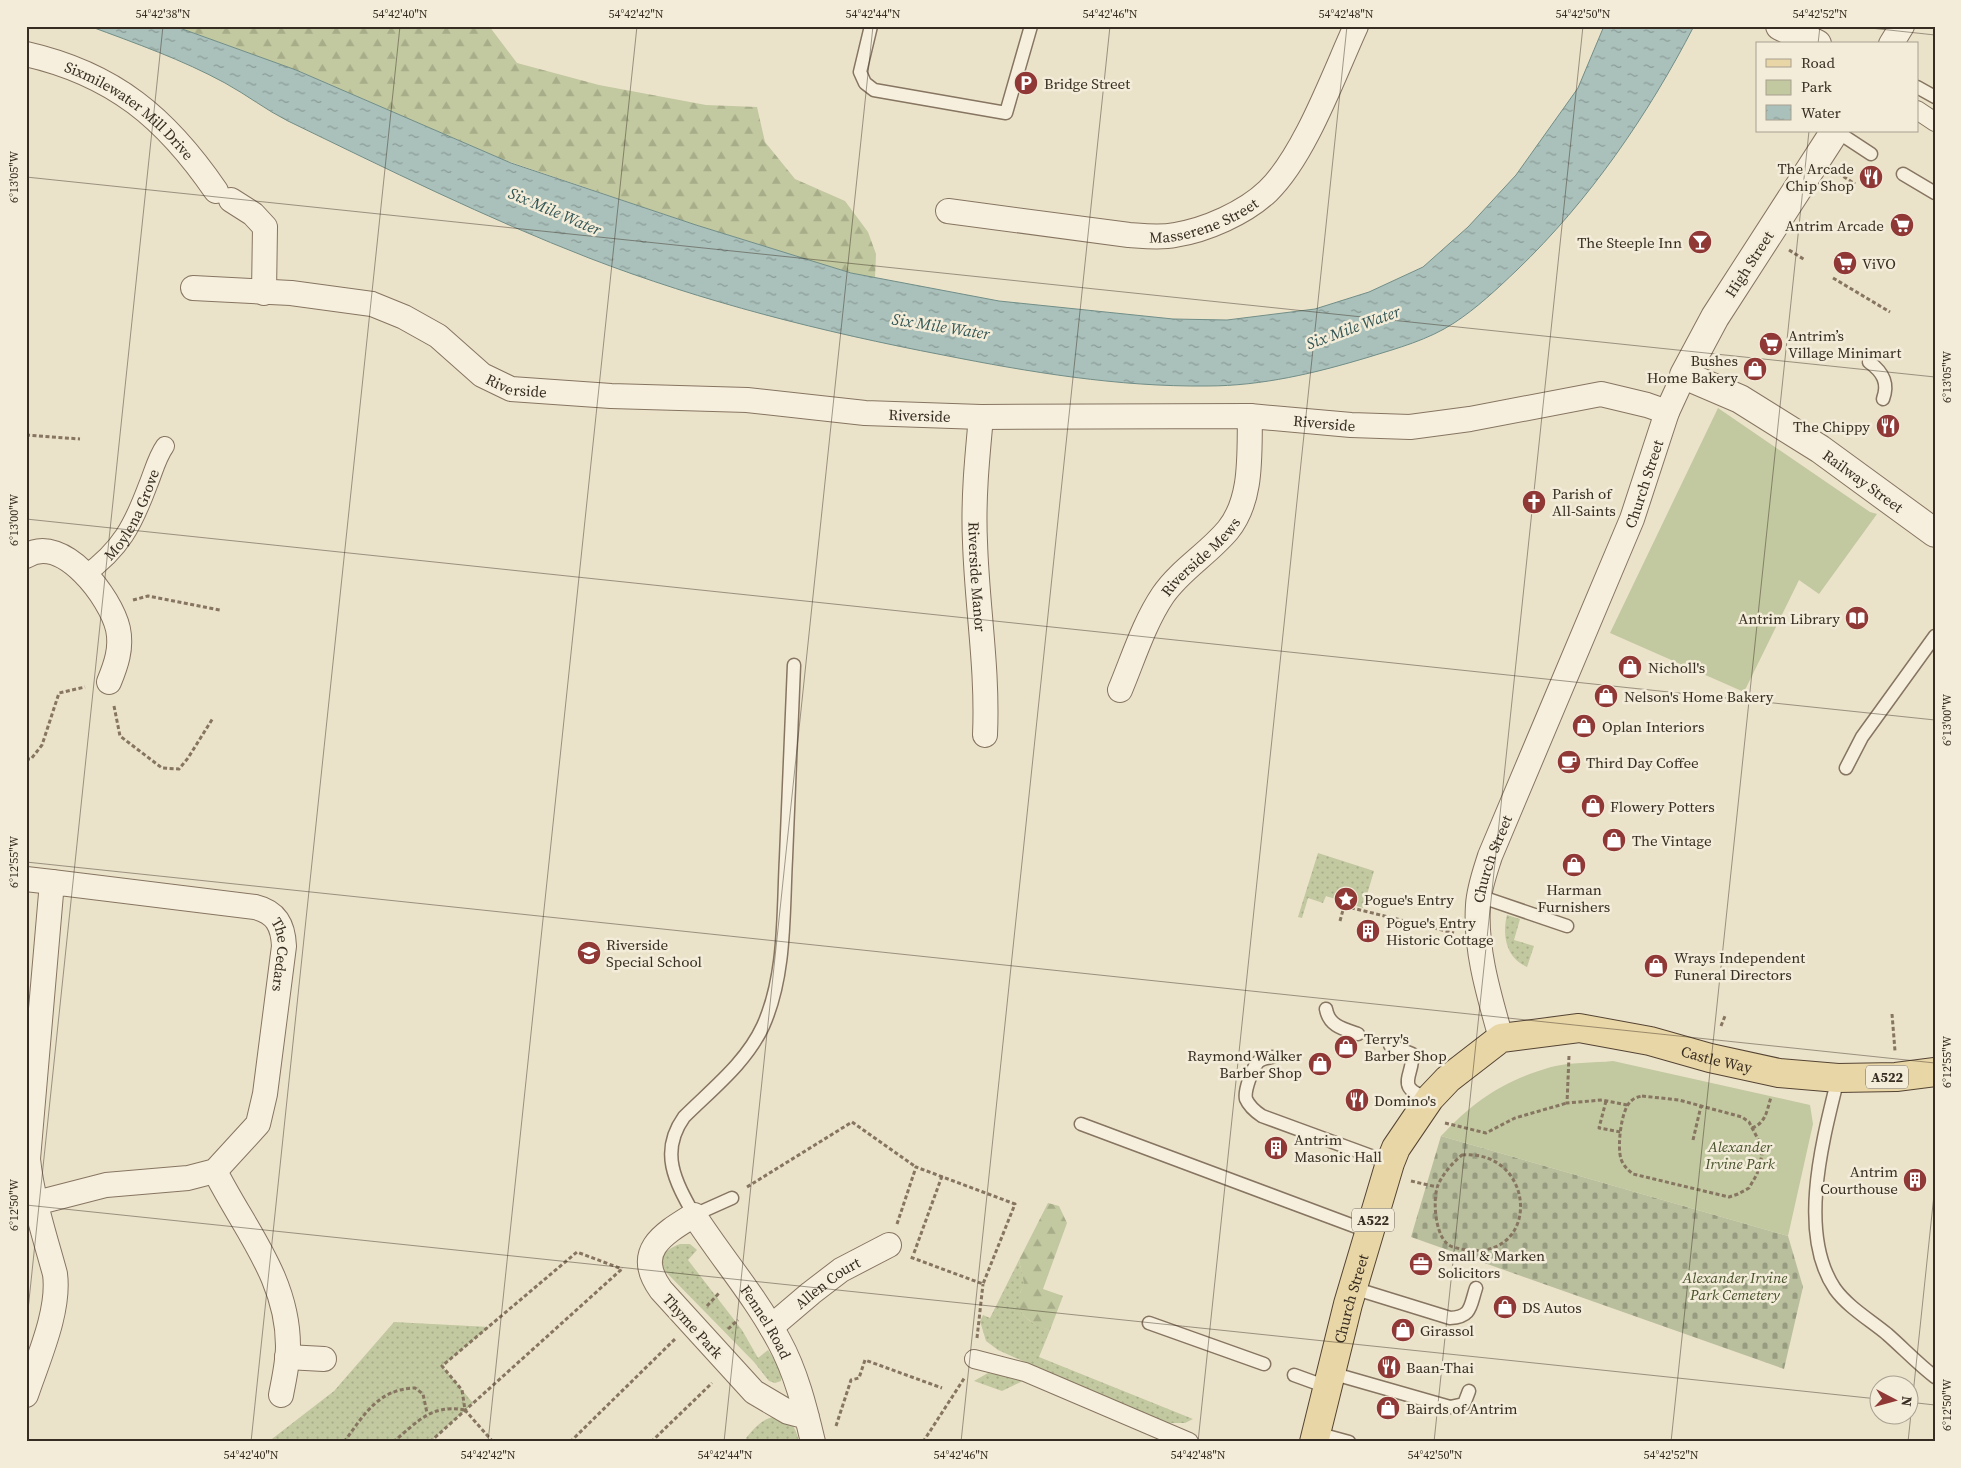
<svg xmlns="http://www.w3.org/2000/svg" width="1961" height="1468" font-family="'Source Serif 4',serif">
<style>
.grass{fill:url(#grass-dots)}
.forest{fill:url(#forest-firs)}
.cemetery{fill:url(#cemetery-stones)}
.park{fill:#c2c89f}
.water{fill:url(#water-ripples);stroke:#718e87}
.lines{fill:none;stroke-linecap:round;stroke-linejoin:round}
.service-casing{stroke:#867560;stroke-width:15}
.pedestrian-casing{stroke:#867560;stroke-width:20}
.minor-casing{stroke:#867560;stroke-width:26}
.tertiary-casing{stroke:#867560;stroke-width:30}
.primary-casing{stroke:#544433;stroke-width:30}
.path{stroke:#867560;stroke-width:3;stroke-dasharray:4 2.5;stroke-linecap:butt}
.service{stroke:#f6efdd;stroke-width:12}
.pedestrian{stroke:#f6efdd;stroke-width:18}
.minor{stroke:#f6efdd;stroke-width:24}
.tertiary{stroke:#f6efdd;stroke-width:28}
.primary{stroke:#e9d6a6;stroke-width:28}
.ticks{fill:none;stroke:#382d22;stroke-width:1;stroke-opacity:0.45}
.labels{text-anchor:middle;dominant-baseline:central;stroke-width:5;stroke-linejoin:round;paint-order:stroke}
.shield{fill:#f3ecd9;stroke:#706659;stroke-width:1}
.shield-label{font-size:14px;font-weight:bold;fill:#382d22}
.poi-label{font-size:15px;fill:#382d22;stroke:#f3ecd9;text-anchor:start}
.street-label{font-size:15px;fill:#382d22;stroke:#f3ecd9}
.park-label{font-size:15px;font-style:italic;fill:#47522b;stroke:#f3ecd9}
.water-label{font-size:16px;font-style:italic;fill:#335655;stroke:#f3ecd9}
.neatline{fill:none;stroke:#382d22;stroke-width:2}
.ticks-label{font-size:12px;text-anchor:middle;fill:#382d22}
</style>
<defs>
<pattern id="grass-dots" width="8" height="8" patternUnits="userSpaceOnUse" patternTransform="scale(1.25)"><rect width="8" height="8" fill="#c2c89f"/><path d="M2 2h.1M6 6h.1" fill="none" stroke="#a7ac89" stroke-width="1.8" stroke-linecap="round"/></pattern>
<pattern id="forest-firs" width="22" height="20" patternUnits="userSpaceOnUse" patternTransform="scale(1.25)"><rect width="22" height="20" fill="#c2c89f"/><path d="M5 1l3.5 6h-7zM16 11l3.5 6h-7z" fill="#a7ac89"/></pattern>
<pattern id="cemetery-stones" width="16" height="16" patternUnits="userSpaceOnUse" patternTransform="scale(1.25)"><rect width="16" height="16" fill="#b9be9d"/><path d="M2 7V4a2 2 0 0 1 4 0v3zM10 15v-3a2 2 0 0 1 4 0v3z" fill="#979b80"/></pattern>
<pattern id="water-ripples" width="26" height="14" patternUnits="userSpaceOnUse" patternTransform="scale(1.25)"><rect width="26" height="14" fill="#aac0ba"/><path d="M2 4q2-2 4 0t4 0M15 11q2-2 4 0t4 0" fill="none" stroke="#8b9c97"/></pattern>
</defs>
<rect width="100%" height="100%" fill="#ebe2ca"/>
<g class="grass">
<path d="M1318,853l56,18 -11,37 -37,-12 -3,7 -15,-5 -6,20 -4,-1z"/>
<path d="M1507,915l13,4 -6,21 20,6 -7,21c-21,-9 -25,-32 -20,-52z"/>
<path d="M680,1244h10l7,6 -9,10 54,70 16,28 10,-8 14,21 -1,10 -6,2 -6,-2 -15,-19 -91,-93c-4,-14 4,-20 17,-25z"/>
<path d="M1019,1260c1,7 5,17 5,24 -1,4 -4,7 -4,11 -5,21 13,30 30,35l-11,27 154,62 -8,4h-23l-164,-73 -12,-9 -6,-20 3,-6 7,3z"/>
<path d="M394,1322l95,5 -47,39 31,37 -43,39h-162l66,-51z"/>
<path d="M988,1373l39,6 -25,12 -28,-10z"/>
<path d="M778,1416c14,5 18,12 21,26h-51l-2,-4c10,-11 16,-20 32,-22z"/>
</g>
<g class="forest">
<path d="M174,26h315l28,37 82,22 107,20 51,2 8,35 30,37 50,22 23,31 8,22 -1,24 -24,-5 -155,-48 -192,-65 -208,-90z"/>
<path d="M1048,1203l11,3 8,17 -24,66 20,7 -13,34 -13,-4 -12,-9 -6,-9v-12l5,-13 -5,-23z"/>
</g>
<path class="cemetery" d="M1441,1136l347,100 15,51 -19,82 -373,-132z"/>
<g class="park">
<path d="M1718,408l152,104 7,2 -58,80 -20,-14 -55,112 -134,-59z"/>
<path d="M1613,1061l197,44 3,19 -25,112 -347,-100c34,-36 62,-55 110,-69 19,-5 42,-4 62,-6z"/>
</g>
<path class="water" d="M89,26h85l122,44 215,93 185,62 155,48 148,28 174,18 54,1 88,-11 54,-17 54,-25 45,-40 48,-52 62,-87 26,-62h90c-46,89 -105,175 -177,244 -20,19 -40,38 -63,53 -26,17 -56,25 -85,34 -53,16 -107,29 -162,29 -89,1 -178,-14 -264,-31 -120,-23 -240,-53 -354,-97 -103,-40 -202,-89 -301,-137 -22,-11 -41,-26 -63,-38 -42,-23 -90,-40 -136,-57z"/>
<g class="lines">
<g class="service-casing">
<g id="service">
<path d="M871,26l-11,46 5,11 9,7 132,23 25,-87"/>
<path d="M1917,87l18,10"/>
<path d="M1836,131l35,23"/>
<path d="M1903,174l32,19"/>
<path d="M1869,362c14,10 20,21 14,37"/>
<path d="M1846,768l16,-31 73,-101"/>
<path d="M1479,896l88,30"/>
<path d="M1326,1009c3,17 17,20 32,25"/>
<path d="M1390,1045l22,9c3,20 -20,35 18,44"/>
<path d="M1272,1057c-5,1 -10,1 -14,5 -6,7 -14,29 -12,37 3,7 10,13 16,17l128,47"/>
<path d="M1838,1078c-15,61 -41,155 -3,211 13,18 35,31 52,45 16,14 31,30 48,43"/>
<path d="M1081,1124l289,108"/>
<path d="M732,1198l-38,17c-19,-34 -35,-63 -10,-98 28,-28 62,-54 79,-91 23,-51 20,-113 23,-168 3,-64 5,-129 8,-193"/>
<path d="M1353,1288l97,30c22,-1 20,-12 26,-30"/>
<path d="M1149,1323l115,41"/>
<path d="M1331,1373l119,34 14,-3 5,-13"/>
<path d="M1294,1375l33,12"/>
<path d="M1316,1433l33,9"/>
</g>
</g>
<g class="pedestrian-casing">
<g id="pedestrian">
<path d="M1917,110l18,12"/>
<path id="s1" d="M85,575c36,-26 48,-50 63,-90 5,-12 9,-28 17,-39"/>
<path d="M974,1359l51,13 164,70"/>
</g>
</g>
<g class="minor-casing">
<g id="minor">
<path d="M1891,44l11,-18"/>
<path id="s2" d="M26,54c88,20 140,64 190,137"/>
<path d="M231,200l22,14 12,13 -1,66"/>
<path id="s3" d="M948,211l181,24c15,1 31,3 46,0 31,-5 70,-22 93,-44 37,-36 66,-117 88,-165"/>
<path id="s4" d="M193,288l98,5 81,11 32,13 34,19 44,39 29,14 100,7 136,4 118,13 116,4 269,-1 101,9 59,2 60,-8 131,-25 46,11 20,7"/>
<path id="s5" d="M981,417c-4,42 -8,83 -6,125 2,65 13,127 10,193"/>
<path d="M26,556c37,-23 85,42 92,73 4,19 -2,36 -9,53"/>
<path id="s6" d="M1120,690c13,-31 24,-67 43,-95 17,-25 45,-41 65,-65 25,-31 21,-76 22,-114"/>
<path d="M26,879l26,3"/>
<path id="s7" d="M1501,1038c-12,-43 -26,-88 -23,-133 1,-17 7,-33 12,-49l142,-337 35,-107 17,-37"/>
<path d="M215,1171c29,58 73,107 73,175 0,16 -4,33 -7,49"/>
<path id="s8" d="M771,1327l40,-34 30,-23 48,-25"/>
<path d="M287,1357l37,2"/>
<path id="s9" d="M26,1395c12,-36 34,-84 29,-121 -10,-37 -23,-76 -27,-115l24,-277 203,25c21,5 28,18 29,39l-19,148 -7,30 -43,47 -27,7 -82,7 -70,18"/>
<path id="s10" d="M807,1417l-19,-5 -34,-20 -93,-102c-28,-39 2,-56 33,-75 27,42 61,81 85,126 17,31 26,67 34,101"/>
</g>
</g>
<g class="tertiary-casing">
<g id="tertiary">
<path d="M1780,26l37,18"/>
<path id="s11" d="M1835,131l-120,186 -31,58 56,24 80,50 115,84"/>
</g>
</g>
<g class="primary-casing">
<g id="primary">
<path id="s12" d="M1314,1442l34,-138 42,-141 6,-15 34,-50 18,-19 53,-41 78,-10 71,13 60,17 69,15 59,5 58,-1 39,-5"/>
</g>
</g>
<g class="path">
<path d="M1838,173l17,11"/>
<path d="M1789,250l16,10"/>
<path d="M1833,278l57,34"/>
<path d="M26,435l54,4"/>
<path d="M133,600l15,-4 72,14"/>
<path d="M114,706l6,30 42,32 17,1 9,-11 25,-40"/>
<path d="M26,759h5l11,-14 17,-52 26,-6"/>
<path d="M1340,921l3,-11 9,-2 102,25"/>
<path d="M1892,1014l3,37"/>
<path d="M1721,1026l4,-10"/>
<path d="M1569,1056l-2,47 35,-3 25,5"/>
<path d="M1642,1096l37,4 63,17 7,5 10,19 3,14 -5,19 -8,14 -11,6 -9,3 -96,-23c-5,-4 -10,-9 -12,-15 -4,-12 0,-50 10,-58 3,-3 7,-4 11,-5z"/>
<path d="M1606,1101l-7,27 22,4"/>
<path d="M1445,1123l41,10 29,-15 52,-15"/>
<path d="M1752,1128c14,-5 15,-18 19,-31"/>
<path d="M1693,1140l8,-34"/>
<path d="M1462,1155c79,-6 80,118 -9,92 -18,-5 -21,-47 -15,-62 5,-11 14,-22 24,-30z"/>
<path d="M1411,1181l26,6"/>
<path d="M747,1187l105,-65 64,45"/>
<path d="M897,1224l19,-57 99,37 -32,80 -73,-27"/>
<path d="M914,1253l28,-77"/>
<path d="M707,1306l13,-14"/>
<path d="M728,1329l10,-9"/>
<path d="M977,1338l6,-54"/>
<path d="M836,1426l15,-46 8,-2 6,-18 77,28"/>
<path d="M344,1442c20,-27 34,-53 71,-54l8,6 4,19"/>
<path d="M393,1442c25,-20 37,-38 72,-32"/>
<path d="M430,1442l193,-174"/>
<path d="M493,1442l-28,-32 -3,-20 -20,-24 135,-114 45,17"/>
<path d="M570,1442l105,-103"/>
<path d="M651,1442l61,-59"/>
<path d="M923,1442l42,-65"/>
</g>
<use href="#service" class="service"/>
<use href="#pedestrian" class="pedestrian"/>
<use href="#minor" class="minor"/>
<use href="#tertiary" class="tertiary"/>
<use href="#primary" class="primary"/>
</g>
<path class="ticks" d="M1852,26l83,9M1818,44l2,-18M26,177l1909,200M26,519l1909,201M26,862l1909,201M26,1205l1852,194M26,1329l137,-1303M1908,1402l27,3M251,1442l149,-1416M488,1442l149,-1416M724,1442l149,-1416M961,1442l149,-1416M1198,1442l149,-1416M1434,1442l149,-1416M1671,1442l138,-1311M1908,1442l27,-257"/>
<defs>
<g id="parking-disc" transform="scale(1.25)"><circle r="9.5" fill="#8f3836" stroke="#f3ecd9"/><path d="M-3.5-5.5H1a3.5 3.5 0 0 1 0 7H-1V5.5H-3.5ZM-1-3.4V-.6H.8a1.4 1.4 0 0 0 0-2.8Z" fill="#fff"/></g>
<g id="restaurant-disc" transform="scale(1.25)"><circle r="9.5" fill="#8f3836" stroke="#f3ecd9"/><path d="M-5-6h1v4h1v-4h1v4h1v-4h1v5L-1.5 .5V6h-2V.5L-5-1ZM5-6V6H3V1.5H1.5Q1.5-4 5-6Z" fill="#fff"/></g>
<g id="supermarket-disc" transform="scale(1.25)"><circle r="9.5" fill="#8f3836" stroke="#f3ecd9"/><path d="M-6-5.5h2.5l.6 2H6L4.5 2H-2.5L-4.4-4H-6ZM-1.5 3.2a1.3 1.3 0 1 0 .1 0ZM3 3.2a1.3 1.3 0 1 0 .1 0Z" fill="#fff"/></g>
<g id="bar-disc" transform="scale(1.25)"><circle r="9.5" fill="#8f3836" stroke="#f3ecd9"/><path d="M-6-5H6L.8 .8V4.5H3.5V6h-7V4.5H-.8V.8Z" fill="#fff"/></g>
<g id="shop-disc" transform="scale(1.25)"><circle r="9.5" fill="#8f3836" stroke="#f3ecd9"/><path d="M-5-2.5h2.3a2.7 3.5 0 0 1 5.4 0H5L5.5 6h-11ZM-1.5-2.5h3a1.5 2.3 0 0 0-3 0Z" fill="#fff"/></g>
<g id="church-disc" transform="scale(1.25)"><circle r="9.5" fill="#8f3836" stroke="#f3ecd9"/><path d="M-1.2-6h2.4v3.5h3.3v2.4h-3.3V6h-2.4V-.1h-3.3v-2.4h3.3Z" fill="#fff"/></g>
<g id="library-disc" transform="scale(1.25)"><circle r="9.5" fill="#8f3836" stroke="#f3ecd9"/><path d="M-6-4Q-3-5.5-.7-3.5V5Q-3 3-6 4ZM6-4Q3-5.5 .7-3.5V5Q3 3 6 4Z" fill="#fff"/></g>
<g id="cafe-disc" transform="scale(1.25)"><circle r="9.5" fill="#8f3836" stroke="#f3ecd9"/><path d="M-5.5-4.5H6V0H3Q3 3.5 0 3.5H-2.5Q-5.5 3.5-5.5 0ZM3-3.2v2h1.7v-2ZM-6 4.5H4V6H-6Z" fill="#fff"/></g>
<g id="sight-disc" transform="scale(1.25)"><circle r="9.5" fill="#8f3836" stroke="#f3ecd9"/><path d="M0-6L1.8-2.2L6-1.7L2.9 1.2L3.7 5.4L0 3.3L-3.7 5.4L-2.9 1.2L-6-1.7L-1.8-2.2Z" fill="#fff"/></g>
<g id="building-disc" transform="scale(1.25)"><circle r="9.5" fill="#8f3836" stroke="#f3ecd9"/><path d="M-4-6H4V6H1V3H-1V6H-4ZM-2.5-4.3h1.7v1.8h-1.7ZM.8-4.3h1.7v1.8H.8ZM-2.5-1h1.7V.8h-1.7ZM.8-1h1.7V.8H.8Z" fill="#fff"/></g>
<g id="school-disc" transform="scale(1.25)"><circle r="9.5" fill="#8f3836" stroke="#f3ecd9"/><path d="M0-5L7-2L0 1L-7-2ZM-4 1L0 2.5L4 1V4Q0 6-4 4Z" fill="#fff"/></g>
<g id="office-disc" transform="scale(1.25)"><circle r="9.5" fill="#8f3836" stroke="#f3ecd9"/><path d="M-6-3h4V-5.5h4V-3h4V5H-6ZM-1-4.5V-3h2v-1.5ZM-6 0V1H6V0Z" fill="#fff"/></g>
</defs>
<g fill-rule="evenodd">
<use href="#parking-disc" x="1026" y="83"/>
<use href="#restaurant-disc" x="1871" y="177"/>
<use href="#supermarket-disc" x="1902" y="225"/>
<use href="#bar-disc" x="1700" y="242"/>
<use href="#supermarket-disc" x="1845" y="263"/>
<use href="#supermarket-disc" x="1771" y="344"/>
<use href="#shop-disc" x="1755" y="369"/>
<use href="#restaurant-disc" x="1888" y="426"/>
<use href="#church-disc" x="1534" y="502"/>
<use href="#library-disc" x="1857" y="618"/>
<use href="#shop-disc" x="1630" y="667"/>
<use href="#shop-disc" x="1606" y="696"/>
<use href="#shop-disc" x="1584" y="726"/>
<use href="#cafe-disc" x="1569" y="762"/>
<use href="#shop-disc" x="1593" y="806"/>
<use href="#shop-disc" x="1614" y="840"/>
<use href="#shop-disc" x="1574" y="865"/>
<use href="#sight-disc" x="1346" y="899"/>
<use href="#building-disc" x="1368" y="931"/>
<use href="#school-disc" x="589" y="953"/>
<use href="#shop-disc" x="1656" y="966"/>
<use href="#shop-disc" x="1346" y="1047"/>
<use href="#shop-disc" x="1320" y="1064"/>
<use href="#restaurant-disc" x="1357" y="1100"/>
<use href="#building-disc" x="1276" y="1148"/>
<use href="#building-disc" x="1915" y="1180"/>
<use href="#office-disc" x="1421" y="1264"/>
<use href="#shop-disc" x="1505" y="1307"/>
<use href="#shop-disc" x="1403" y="1330"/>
<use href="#restaurant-disc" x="1389" y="1367"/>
<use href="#shop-disc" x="1388" y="1408"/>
</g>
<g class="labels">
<g class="shield">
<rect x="1866" y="1065.5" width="42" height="23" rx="4"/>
<rect x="1352" y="1208.5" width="42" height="23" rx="4"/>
</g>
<g class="shield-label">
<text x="1887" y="1077">A522</text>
<text x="1373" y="1220">A522</text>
</g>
<g class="poi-label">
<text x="1044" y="83">Bridge Street</text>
<text x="1854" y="168" text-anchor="end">The Arcade<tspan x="1854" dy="17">Chip Shop</tspan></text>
<text x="1884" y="225" text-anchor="end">Antrim Arcade</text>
<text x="1682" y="242" text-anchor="end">The Steeple Inn</text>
<text x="1862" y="263">ViVO</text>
<text x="1788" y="335">Antrim’s<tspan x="1788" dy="17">Village Minimart</tspan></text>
<text x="1738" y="360" text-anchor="end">Bushes<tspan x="1738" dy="17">Home Bakery</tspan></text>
<text x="1870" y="426" text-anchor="end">The Chippy</text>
<text x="1552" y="493">Parish of<tspan x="1552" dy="17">All-Saints</tspan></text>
<text x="1840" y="618" text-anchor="end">Antrim Library</text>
<text x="1648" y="667">Nicholl's</text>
<text x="1624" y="696">Nelson's Home Bakery</text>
<text x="1602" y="726">Oplan Interiors</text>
<text x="1586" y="762">Third Day Coffee</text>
<text x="1610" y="806">Flowery Potters</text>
<text x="1632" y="840">The Vintage</text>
<text x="1574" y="889" text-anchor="middle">Harman<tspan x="1574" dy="17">Furnishers</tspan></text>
<text x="1364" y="899">Pogue's Entry</text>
<text x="1386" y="922">Pogue's Entry<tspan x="1386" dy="17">Historic Cottage</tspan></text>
<text x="606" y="944">Riverside<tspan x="606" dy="17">Special School</tspan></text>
<text x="1674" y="957">Wrays Independent<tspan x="1674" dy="17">Funeral Directors</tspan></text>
<text x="1364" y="1038">Terry's<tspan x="1364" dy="17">Barber Shop</tspan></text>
<text x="1302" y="1055" text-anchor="end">Raymond Walker<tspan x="1302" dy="17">Barber Shop</tspan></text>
<text x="1374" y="1100">Domino's</text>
<text x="1294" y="1139">Antrim<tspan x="1294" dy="17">Masonic Hall</tspan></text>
<text x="1898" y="1171" text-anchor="end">Antrim<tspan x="1898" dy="17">Courthouse</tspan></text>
<text x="1438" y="1255">Small &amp; Marken<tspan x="1438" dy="17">Solicitors</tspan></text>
<text x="1522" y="1307">DS Autos</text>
<text x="1420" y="1330">Girassol</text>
<text x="1406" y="1367">Baan-Thai</text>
<text x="1406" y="1408">Bairds of Antrim</text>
</g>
<g class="street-label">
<text stroke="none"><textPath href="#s2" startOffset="120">Sixmilewater Mill Drive</textPath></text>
<text stroke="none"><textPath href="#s3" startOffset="260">Masserene Street</textPath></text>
<text transform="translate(1749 264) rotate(-57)">High Street</text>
<text stroke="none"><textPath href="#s4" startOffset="349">Riverside</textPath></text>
<text stroke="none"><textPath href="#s4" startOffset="754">Riverside</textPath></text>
<text stroke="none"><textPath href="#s4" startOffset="1159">Riverside</textPath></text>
<text stroke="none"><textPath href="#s11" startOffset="496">Railway Street</textPath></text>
<text stroke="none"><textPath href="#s7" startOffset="589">Church Street</textPath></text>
<text stroke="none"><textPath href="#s1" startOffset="78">Moylena Grove</textPath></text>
<text stroke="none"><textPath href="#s6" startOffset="158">Riverside Mews</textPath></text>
<text stroke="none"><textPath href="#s5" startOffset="160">Riverside Manor</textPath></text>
<text stroke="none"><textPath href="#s7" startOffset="184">Church Street</textPath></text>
<text stroke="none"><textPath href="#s9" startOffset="788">The Cedars</textPath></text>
<text stroke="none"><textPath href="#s12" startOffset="679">Castle Way</textPath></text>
<text stroke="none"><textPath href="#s8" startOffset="72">Allen Court</textPath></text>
<text stroke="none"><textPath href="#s12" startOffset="148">Church Street</textPath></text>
<text stroke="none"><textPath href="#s10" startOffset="424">Fennel Road</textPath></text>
<text transform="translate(693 1326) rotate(48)">Thyme Park</text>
</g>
<g class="park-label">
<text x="1740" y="1146">Alexander<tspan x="1740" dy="17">Irvine Park</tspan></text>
<text x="1735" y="1277">Alexander Irvine<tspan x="1735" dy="17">Park Cemetery</tspan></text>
</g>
<g class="water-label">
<text transform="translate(555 211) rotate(23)">Six Mile Water</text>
<text transform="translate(941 326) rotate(9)">Six Mile Water</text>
<text transform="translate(1353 327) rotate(-20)">Six Mile Water</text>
</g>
</g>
<rect width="1961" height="1468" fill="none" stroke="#f3ecd9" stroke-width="55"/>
<rect x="1756" y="42" width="162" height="90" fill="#f3ecd9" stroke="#a8a090"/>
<rect x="1766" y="59" width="25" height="8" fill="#e9d6a6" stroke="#a8a090"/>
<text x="1801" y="68" font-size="15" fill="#382d22">Road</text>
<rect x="1766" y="80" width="25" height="15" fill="#c2c89f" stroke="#a8a090"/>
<text x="1801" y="92" font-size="15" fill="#382d22">Park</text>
<rect x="1766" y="105" width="25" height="15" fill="url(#water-ripples)" stroke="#a8a090"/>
<text x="1801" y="118" font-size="15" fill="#382d22">Water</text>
<g transform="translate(1894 1400) rotate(96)"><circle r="24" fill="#f3ecd9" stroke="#a8a090"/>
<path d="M0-4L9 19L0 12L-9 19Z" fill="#8f3836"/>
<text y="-8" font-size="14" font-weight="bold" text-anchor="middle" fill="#382d22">N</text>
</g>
<rect x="28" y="28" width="1906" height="1412" class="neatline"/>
<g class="ticks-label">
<text x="163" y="18">54°42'38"N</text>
<text x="400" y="18">54°42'40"N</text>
<text x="636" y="18">54°42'42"N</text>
<text x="873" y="18">54°42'44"N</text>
<text x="1110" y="18">54°42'46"N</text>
<text x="1346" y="18">54°42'48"N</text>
<text x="1583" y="18">54°42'50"N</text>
<text x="1820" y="18">54°42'52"N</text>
<text transform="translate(14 177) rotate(-90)" y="4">6°13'05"W</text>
<text transform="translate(1947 377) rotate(-90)" y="4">6°13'05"W</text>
<text transform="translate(14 520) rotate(-90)" y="4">6°13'00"W</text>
<text transform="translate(1947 720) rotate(-90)" y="4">6°13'00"W</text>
<text transform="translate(14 862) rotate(-90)" y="4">6°12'55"W</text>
<text transform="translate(1947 1062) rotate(-90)" y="4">6°12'55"W</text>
<text transform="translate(14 1205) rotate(-90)" y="4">6°12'50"W</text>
<text transform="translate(1947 1405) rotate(-90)" y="4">6°12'50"W</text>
<text x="251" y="1459">54°42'40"N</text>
<text x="488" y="1459">54°42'42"N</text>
<text x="725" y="1459">54°42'44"N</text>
<text x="961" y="1459">54°42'46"N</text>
<text x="1198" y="1459">54°42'48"N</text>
<text x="1435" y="1459">54°42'50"N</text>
<text x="1671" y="1459">54°42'52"N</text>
</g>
</svg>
